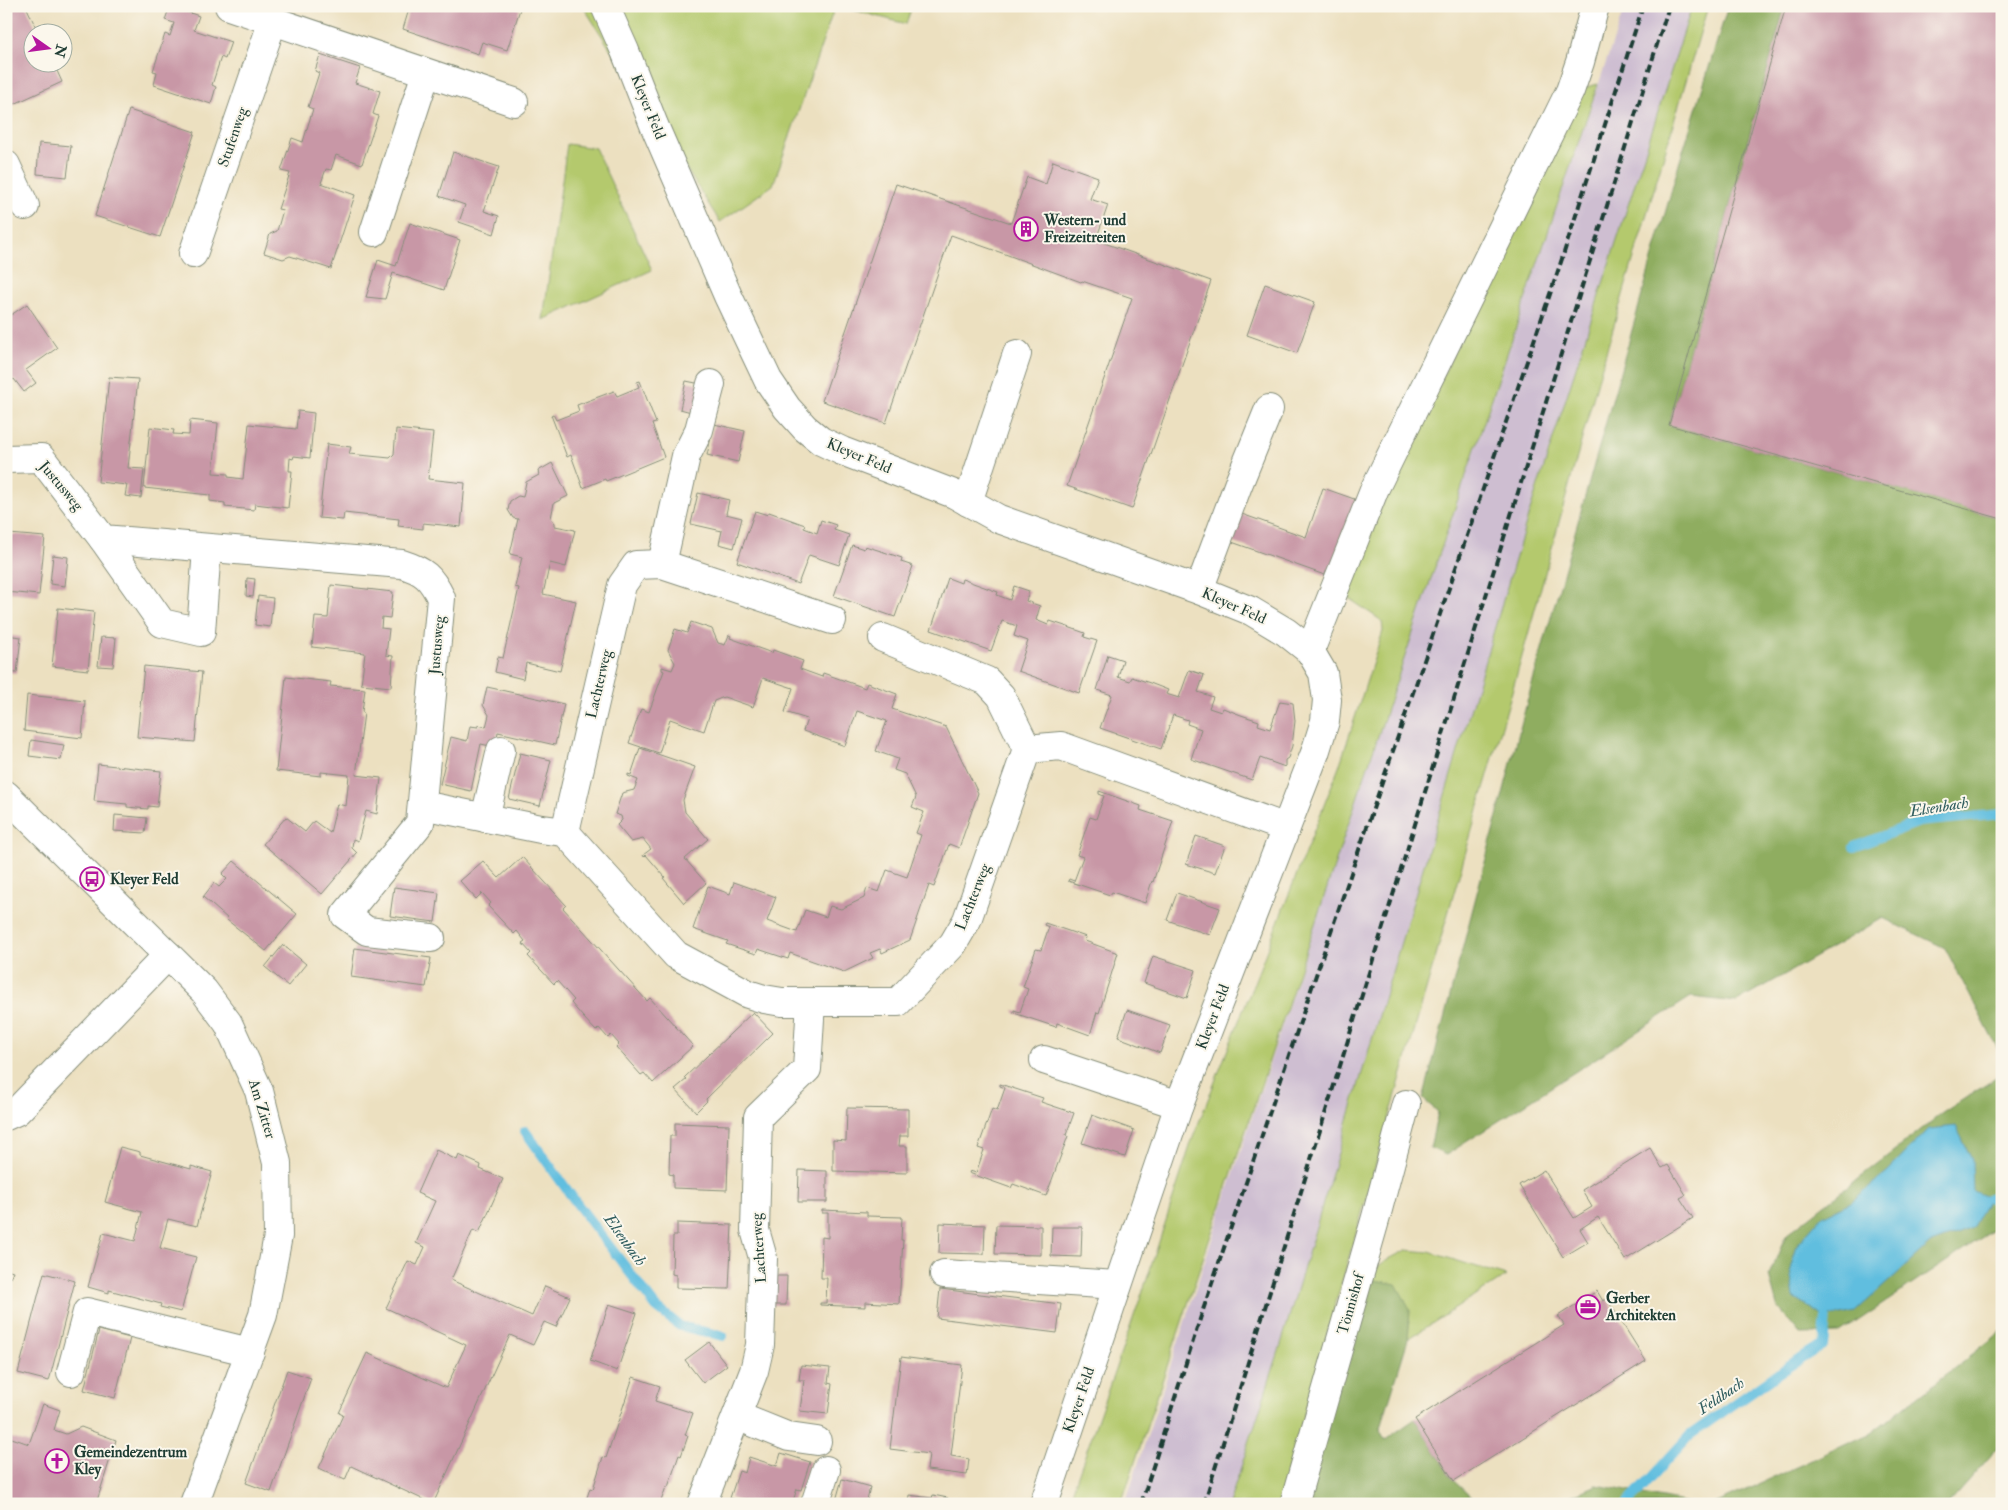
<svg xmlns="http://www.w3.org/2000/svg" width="2008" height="1510" font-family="'IM FELL Double Pica',serif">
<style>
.industrial{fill:#cebed1}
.green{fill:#b4c96d;stroke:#6a8350}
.forest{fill:#8fad60;stroke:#57754a}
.water{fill:#61bedf;stroke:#407e8a}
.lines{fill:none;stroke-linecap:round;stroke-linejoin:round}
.stream{stroke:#61bedf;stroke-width:10}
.building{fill:#c897a6}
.minor-casing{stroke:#868e7a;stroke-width:30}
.minor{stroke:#fff;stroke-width:28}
.rail{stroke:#1f3d34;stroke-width:4;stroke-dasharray:8 4;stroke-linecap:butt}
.labels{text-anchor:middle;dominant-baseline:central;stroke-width:4;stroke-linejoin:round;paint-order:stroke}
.street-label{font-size:15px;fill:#1f3d34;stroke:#fbf7ec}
.poi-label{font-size:15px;font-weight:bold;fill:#1f3d34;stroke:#fbf7ec;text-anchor:start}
.water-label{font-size:16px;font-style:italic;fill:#305d5f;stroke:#fbf7ec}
</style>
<rect width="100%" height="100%" fill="#fbf7ec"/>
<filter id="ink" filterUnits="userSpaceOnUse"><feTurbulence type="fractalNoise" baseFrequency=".02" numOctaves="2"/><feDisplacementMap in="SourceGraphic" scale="10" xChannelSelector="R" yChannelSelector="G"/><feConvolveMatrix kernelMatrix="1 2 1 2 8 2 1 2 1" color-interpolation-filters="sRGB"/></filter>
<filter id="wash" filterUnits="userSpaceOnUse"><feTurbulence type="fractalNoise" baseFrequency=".0096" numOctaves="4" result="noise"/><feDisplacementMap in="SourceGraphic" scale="20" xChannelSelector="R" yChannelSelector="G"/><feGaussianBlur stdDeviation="1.12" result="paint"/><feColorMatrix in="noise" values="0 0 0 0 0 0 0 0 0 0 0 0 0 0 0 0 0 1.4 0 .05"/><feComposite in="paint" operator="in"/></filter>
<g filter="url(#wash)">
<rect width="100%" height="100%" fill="#ece0c0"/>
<path class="industrial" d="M1625,6h67l-165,514 -248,831 -50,153h-104l215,-655z"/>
<g class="green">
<path d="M583,6h252l-62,179 -53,37z"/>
<path d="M839,6h73l-6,18z"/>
<path d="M1692,6h16l-106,360 -81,294 -243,844h-49l50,-153 248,-831z"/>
<path d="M1598,84l-254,753 -223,667h-53l80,-228 44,-136 147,-373 44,-136 -1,-10 -35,-24 -1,-15 232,-493z"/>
<path d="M567,144l28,4 57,122 -109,50z"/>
<path d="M1406,1250l23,2 77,24 -98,63 2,-30 -47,-31 22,-17z"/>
</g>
<g class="forest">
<path d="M1728,6h57l-116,419 333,94v538l-57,-109 -62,-30 -146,84 -46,-5 -245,158 -16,-7 8,-36 -15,-13 104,-397 152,-538z"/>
<path d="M2002,1074v150l-162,109 -40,1 -23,-28 -8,-30 17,-41 155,-121z"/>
<path d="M1363,1278l33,6 14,25 -2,30 -28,91 5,10 30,-21 39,62 24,23h-179z"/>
<path d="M2002,1331v112l-54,61h-233l156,-71z"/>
<path d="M1597,1485l96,19h-140z"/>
</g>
<path class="water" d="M1956,1126l16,34 1,31 16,7 -17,30 -41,15 -76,69 -29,6 -32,-20 -4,-29 8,-26 24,-27 29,-14 37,-31 41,-42z"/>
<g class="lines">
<g class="stream">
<path d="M1854,847l65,-25 83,-8"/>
<path d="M525,1131l50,70 81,106 24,19 43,10"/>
<path d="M1989,1198l13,-3"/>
<path d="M1627,1504l63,-69 90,-63 43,-27 3,-27"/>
</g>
</g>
<g id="blocks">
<g class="building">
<path d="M6,6h20l12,26h-6v30h21l9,20 -52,24 -4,-8z"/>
<path d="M170,6l29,10 -5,14 37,12 -6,17 -4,-2 -9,28 4,2 -5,17 -57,-19 3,-13 -4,-1 12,-37 5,2 4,-13 -9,-3z"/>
<path d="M410,6h100l10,3 -13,41 -25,-8 -4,12 -75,-25z"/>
<path d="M1786,6h216v513l-333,-94z"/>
<path d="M320,55l40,13 -5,15 25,8 -7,23 5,2 -16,48 -26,-9 -5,15 -5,-1 -5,14 34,12 -24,74 -41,-13 -7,3 -19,-6 6,-19 7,-3 6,-21 -5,-1 12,-36 -9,-2 11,-33 11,4 10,-33 -5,-2 11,-34 -4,-2z"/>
<path d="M129,110l66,22 -35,105 -65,-21z"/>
<path d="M39,143l32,3 -4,31 -30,-3z"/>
<path d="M453,152l46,15 -15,44 15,5 -5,18 -35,-12 6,-17 -26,-9z"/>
<path d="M1053,161l45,16 -8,22 18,6 -12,35 115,41 -79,228 -65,-23 65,-188 -50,-17 -1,1 -76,-28 -54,-19 -65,188 -64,-22 74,-217 115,39 16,-46 19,7z"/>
<path d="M410,223l50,17 -16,50 -51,-17 -8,26 -19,-2 12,-37 18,6z"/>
<path d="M1265,284l50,18 -18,51 -50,-18z"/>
<path d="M27,304l30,44 -31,22 10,13 -12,9 -10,-13 -8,5v-75l5,6z"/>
<path d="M109,377l29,2 -10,89 16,1 -3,29 -16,-2 2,-11 -29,-3z"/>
<path d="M640,381l16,42 -4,1 12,33 -58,24 -1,-2 -22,9 -12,-33 -4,2 -16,-42 2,-1 3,6 23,-9 -2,-6 37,-14 3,5 22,-9 -2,-5z"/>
<path d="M686,381l15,3 -6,29 -15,-4z"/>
<path d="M298,411l16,2 -4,45 -16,-2 -1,3 -3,-1 -1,13h3l-4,37 -33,-4 -1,6 -29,-3v-4l-15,-2v-6l-66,-7 6,-61 24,3 -1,4 16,1 1,-15 28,3 -5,50 15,1v3l15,2 6,-55 47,5z"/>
<path d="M714,424l31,7 -7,31 -31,-7z"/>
<path d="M396,429l37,4 -5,46 37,4 -4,44 -38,-4v6l-25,-3 1,-7 -55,-6 -1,7 -24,-2 8,-74 24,3 -2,7 41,4 4,-4z"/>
<path d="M552,463l16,33 -14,7 -3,15 4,5v3l20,4 -9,37 -16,-4 -7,31 33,7 -16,70 -34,-8 -3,16 -28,-7 3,-15 5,1 16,-70 -4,-1 7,-30 -12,-3 8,-35 -5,-1 -5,-8 2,-9 8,-5 5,1 3,-15 13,-7 -1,-4z"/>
<path d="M1323,488l34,12 -27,77 -101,-36 10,-28 67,24z"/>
<path d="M698,493l31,7 -3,14 16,4 -8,30 -15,-4 3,-13 -31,-7z"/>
<path d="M755,511l13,4 1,-3 36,13 -1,3 13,5 4,-13 15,5 -2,5 15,5 -10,30 -30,-10 -11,29 -61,-22z"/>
<path d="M9,534l36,3 -6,58 -33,-3v-30z"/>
<path d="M852,545l12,4 1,-3 19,6 18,6 -1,4 12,4 -18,51 -61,-21z"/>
<path d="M53,555l15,2 -3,29 -15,-2z"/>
<path d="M247,578l8,1 -2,18 -7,-1z"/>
<path d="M948,578l13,5 1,-4 36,13 -1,3 13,5 4,-14 15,5 -3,10 14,5 -4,14 12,5 2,-4 18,6 17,6 -1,4 13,4 -18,52 -61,-22 10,-30 -14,-5 3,-10 -15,-5 -11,30 -60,-21z"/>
<path d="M331,585l62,7 -3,26 -8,-1 -1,11 8,1 -3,26 7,1 -2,31 -30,-3 4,-31 -53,-6 3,-30 13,1z"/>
<path d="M258,596l15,2 -3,29 -15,-2z"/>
<path d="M58,608l36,4 -6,58 -36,-4z"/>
<path d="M691,622l21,7 6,14 7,2 4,-10 2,1 -1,2 42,15 1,-3 30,11 -3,8 22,8 1,-4 42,15 2,-5 30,11 -5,15 54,18 32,66 -19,55 -10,-4 -15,43 -5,-2 -19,55 -28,13 -2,-4 -10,4 3,5 -29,14 -54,-19 -2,6 -30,-10 -2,5 -30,-10 2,-3 -35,-12 15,-43 22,8 4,-12 42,15 -9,24 30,11 8,-22 21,7 4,-11 11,3 23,-11 3,-10 12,4 8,-22 20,7 14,-42 -5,-2 8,-21 -12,-5 4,-10 -11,-23 -11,-4 4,-11 -22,-8 11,-30 -30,-10 -12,35 -42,-15 4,-12 -22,-7 8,-24 -30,-10 -10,29 -29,-10 -10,4 -10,30 -34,-12 -11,34 -30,-10 12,-34 8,3 15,-41 -2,-1v-3l10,3 3,-7 -7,-13 7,-21 12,4z"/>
<path d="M6,635l15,2 -4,36 -11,-1z"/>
<path d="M101,637l15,1 -3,29 -15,-1z"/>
<path d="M1108,655l15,5 -5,17 12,4 2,-4 18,6 18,7 -2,4 13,4 10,-28 15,5 -6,17 15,5 -4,11 12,4 2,-4 18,7 18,6 -1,4 12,4 10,-28 13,2 2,18 -3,25 -4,12 -3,2v7l-25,-9 -8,22 -61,-21 10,-30 -14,-5 1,-4 -15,-5 -12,34 -61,-21 12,-33 -15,-5z"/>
<path d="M144,666l58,6 -7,70 -58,-5z"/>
<path d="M286,677l45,5 -1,4 35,3 -3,23 2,1 -8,62 25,3 -4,36 -11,-3 -8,30 -5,-2 -1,9 5,5 -35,41 -59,-50 23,-27 19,15 9,-11 16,12 7,-29 9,2 3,-31 -28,-3v4l-45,-5z"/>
<path d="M487,687l77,17 -9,41 -57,-13 -3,15 -14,-3 -10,47 -31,-7 11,-47 16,4 3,-15 8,1v-2l8,2 3,-12 -6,-10z"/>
<path d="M27,695l58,6 -3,37 -58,-7z"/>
<path d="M31,740l33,5 -3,15 -32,-4z"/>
<path d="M640,748l55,19 -12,33 2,12 23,27 -23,20 21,24 -22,20 -21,-25 2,-1 -19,-22 -2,2 -1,-2 8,-6 -8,-10 -12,3 -14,-17 5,-5 -1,-4 -6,-2 7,-21 12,-3 4,-10 -10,-4v-2l3,1z"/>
<path d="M520,753l31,7 -11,46 -31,-7z"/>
<path d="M98,764l63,7 -4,36 -9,-1v3l-21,-2v-3l-33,-3z"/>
<path d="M1099,791l42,15 -1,4 33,11 -20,61 -1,-1 -7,22 -33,-11 -2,3 -42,-14 1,-2 5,2 9,-24 -6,-2 13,-38 6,2 8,-23 -5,-2z"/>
<path d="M115,815l32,3 -2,15 -31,-2z"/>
<path d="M1196,836l29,10 -10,27 -29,-9z"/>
<path d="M522,857l44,48 -3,3 84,93 3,-3 43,48 -40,37 -9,-10 -3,2 -25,-28 3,-3 -8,-9 -3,3 -9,-10 -3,3 -13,-14 -12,-14 3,-3 -17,-19 -3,3 -26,-28 3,-3 -9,-10 3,-2 -8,-10 -3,3 -26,-28 3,-3 -9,-10 -6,6 -16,-18 23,-20 16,17z"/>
<path d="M234,861l63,53 -31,37 -39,-31 1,-1 -25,-22 11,-14 5,4 8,-8 -5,-5z"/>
<path d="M394,887l45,6 -4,29 -45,-6z"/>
<path d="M1177,893l43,15 -10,27 -43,-15z"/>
<path d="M1045,923l41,14 -1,4 33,12 -19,60 -2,-1 -7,23 -33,-12 -1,4 -42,-14v-3l6,2 8,-23 -5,-2 13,-38 5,1 8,-23 -5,-2z"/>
<path d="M283,945l23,19 -18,22 -23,-19z"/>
<path d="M355,948l76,10 -5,29 -75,-10z"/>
<path d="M1153,956l43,14 -9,28 -43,-15z"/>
<path d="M1127,1010l43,15 -10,28 -42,-16z"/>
<path d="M753,1012l20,21 -67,66 1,2 -11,11 -21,-23 12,-10 -2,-2z"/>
<path d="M1000,1084l43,14 -2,4 33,11 -8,22 2,1 -22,60 -33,-12 -2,4 -42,-15 1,-2 6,2 8,-23 -6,-2 14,-39 5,2 8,-23 -5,-2z"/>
<path d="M847,1108l61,1v27h-8l-1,10h8v27l-74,-2v-31l13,1z"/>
<path d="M1092,1115l42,15 -9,27 -43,-14z"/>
<path d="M675,1123l54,2 -2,65 -54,-2v-13l-4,-1 1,-38h5z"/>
<path d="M120,1147l20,5v3l51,14v-3l21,6 -15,54 -29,-7 -8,29 36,9 -15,55 -21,-5 1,-3 -52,-14v3l-21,-6 15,-54 32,8 7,-29 -37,-10z"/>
<path d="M1650,1148l12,20 6,-3 18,30 -6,3 13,20 -68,42 -27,-43 -18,12 8,13 -25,15 -44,-72 25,-15 30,48 18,-11 -10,-17z"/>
<path d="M436,1150l21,10 2,-5 22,10 -1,4 23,10 -24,54 -6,-3 -22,50 81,36 13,-30 25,11 -14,30 -12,-5 -11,23 -23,-10 -77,169 -82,-38 -6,14 -26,-12 24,-53 -4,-2 28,-60 79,35 20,-43 -80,-37 22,-47 9,4 8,-18 -9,-4 19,-42 -18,-8z"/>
<path d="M799,1170l28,1v31h-29z"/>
<path d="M822,1210l45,2v4l35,1 -1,23h2l-4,64 -34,-2v5l-45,-2v-2h6l1,-25h-6l1,-41 6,1v-25h-6z"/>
<path d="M677,1223l55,2 -3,64 -53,-1v-13l-4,-1 1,-38h4z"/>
<path d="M940,1223l45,2 -1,29 -45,-1z"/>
<path d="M996,1225l45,1v29l-46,-1z"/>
<path d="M1052,1227h30l-1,30 -30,-1z"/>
<path d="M6,1269l7,2 -7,17z"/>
<path d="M44,1273l31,8 -26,100 -31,-8z"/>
<path d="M772,1276h15l-1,29h-15z"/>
<path d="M940,1289l121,15 -4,29 -120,-15z"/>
<path d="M1597,1291l6,10 4,-2 39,62 -192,120 -39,-62 149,-94 -6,-9z"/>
<path d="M609,1304l28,9 -20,58 -27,-10z"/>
<path d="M99,1330l31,8 -15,60 -31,-8z"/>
<path d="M709,1342l18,23 -24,18 -18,-23z"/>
<path d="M901,1357l61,8 -11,91 18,3 -2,16 -40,-5 2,-16 -39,-5z"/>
<path d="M801,1365l29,3 -2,15 4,1 -4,30 -28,-3 4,-31h-5z"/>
<path d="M287,1370l24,8 -40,114 -25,-9z"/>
<path d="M633,1377l27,9 -5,15 38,12 -8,22 3,1 -7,20 -2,-1 -11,32h-2l-6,17h-75l5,-16 3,1 10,-32 3,1z"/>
<path d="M43,1404l17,6 -6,20 12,4 15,-7 35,13 -20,64h-90v-68l23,8z"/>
<path d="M781,1453l29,9 -9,28 -4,-1 -5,15h-44l-18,-6 9,-27 6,2 4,-16 28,9z"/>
<path d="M842,1479l28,8 -4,17h-31z"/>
<path d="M909,1495l23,3 1,-3 15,3v3l10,3h-50z"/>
</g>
</g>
</g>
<g filter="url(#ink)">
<use href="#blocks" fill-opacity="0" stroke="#868e7a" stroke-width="1"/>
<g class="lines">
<g class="minor-casing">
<g id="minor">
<path d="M229,6l285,96"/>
<path d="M605,6l20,45 29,74 74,171 40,84 19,28 18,20 16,13 21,10 112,43 45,25 200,71 52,21 35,21 24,19 13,22 4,27 -2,21 -10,32 -136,352 -135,399"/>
<path d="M6,165l19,41"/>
<path d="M374,232l52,-159"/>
<path d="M193,254l80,-234"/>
<path d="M6,459l35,-1 62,81 299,25c22,7 29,13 39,34l-21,225 -75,92 22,16 64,7"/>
<path d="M968,502l49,-148"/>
<path d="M103,539l59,84 39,9 6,-84"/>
<path d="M662,564l24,-108 13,-26 12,-46"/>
<path d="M1199,590l39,-105 31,-76"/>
<path d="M883,638l104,43 14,15 26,53 34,-3 225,82"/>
<path d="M1310,651l65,-163 195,-397 10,-29 15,-56"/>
<path d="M6,795l198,196 24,32 31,68 18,72 1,73 -15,79 -69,189"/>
<path d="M422,805l119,24 24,3 111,123 72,39 16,5 18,3h116l55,-58 14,-24 60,-171"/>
<path d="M485,818l16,-68"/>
<path d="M565,832l57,-247 14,-20 26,-1 170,56"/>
<path d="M1044,1060l135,45"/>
<path d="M6,1116l11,-5 151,-156"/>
<path d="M944,1274l173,11"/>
<path d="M71,1372l16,-60 163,40"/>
<path d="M737,1416l52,21 28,4"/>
<path d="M702,1504l52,-133 6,-26 3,-87 -8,-28 3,-113 49,-48 4,-67"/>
<path d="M815,1504l11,-34"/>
<path d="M1294,1504l82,-287 30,-113"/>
</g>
</g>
<use href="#minor" class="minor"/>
<g class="rail">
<path d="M1141,1504l60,-188 116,-344 243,-707 83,-259"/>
<path d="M1204,1504l465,-1498"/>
</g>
</g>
</g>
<defs>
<g id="building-ring" transform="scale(1.25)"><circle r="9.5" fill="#fbf7ec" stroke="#b5179e" stroke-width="1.5"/><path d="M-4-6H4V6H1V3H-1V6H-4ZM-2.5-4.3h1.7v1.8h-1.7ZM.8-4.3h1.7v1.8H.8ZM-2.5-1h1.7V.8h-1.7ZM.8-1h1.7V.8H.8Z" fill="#b5179e"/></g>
<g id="bus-ring" transform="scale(1.25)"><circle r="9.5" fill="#fbf7ec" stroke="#b5179e" stroke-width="1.5"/><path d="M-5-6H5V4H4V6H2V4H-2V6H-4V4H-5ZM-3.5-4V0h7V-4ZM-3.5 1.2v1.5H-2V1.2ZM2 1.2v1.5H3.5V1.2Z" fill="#b5179e"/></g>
<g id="office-ring" transform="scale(1.25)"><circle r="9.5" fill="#fbf7ec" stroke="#b5179e" stroke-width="1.5"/><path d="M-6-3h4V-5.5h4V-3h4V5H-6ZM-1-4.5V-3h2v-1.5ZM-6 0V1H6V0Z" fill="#b5179e"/></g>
<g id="church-ring" transform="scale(1.25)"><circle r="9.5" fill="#fbf7ec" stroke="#b5179e" stroke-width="1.5"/><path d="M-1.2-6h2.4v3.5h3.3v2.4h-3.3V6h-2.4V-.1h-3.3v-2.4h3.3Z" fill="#b5179e"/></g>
</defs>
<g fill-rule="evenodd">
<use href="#building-ring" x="1026" y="229"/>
<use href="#bus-ring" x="92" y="879"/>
<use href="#office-ring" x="1588" y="1307"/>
<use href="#church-ring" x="57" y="1461"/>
</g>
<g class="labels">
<g class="street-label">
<text transform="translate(648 107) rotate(68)">Kleyer Feld</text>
<text transform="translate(233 137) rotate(-71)">Stufenweg</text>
<text transform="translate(859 456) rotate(23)">Kleyer Feld</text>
<text transform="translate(61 486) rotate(50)">Justusweg</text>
<text transform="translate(1234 606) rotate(24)">Kleyer Feld</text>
<text transform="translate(437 645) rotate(-85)">Justusweg</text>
<text transform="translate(599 684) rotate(-77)">Lachterweg</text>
<text transform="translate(973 897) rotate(-68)">Lachterweg</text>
<text transform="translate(1213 1017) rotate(-69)">Kleyer Feld</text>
<text transform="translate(262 1109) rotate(73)">Am Zitter</text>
<text transform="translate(759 1248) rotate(-94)">Lachterweg</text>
<text transform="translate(1351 1304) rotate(-74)">Tönnishof</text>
<text transform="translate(1079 1400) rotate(-71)">Kleyer Feld</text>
</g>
<g class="poi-label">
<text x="1044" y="220">Western- und<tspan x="1044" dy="17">Freizeitreiten</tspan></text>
<text x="110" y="879">Kleyer Feld</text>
<text x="1606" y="1298">Gerber<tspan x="1606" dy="17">Architekten</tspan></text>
<text x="74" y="1452">Gemeindezentrum<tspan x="74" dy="17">Kley</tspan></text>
</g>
<g class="water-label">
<text transform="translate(1939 807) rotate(-9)">Elsenbach</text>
<text transform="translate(625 1240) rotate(54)">Elsenbach</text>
<text transform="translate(1721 1396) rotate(-34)">Feldbach</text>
</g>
</g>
<rect width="2008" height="1510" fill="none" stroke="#fbf7ec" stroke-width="25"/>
<g transform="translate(48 48) rotate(104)"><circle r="24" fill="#fbf7ec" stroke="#a3ada2"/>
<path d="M0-4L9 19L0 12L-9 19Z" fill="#b5179e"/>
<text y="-8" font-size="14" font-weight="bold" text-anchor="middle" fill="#1f3d34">N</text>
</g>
</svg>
